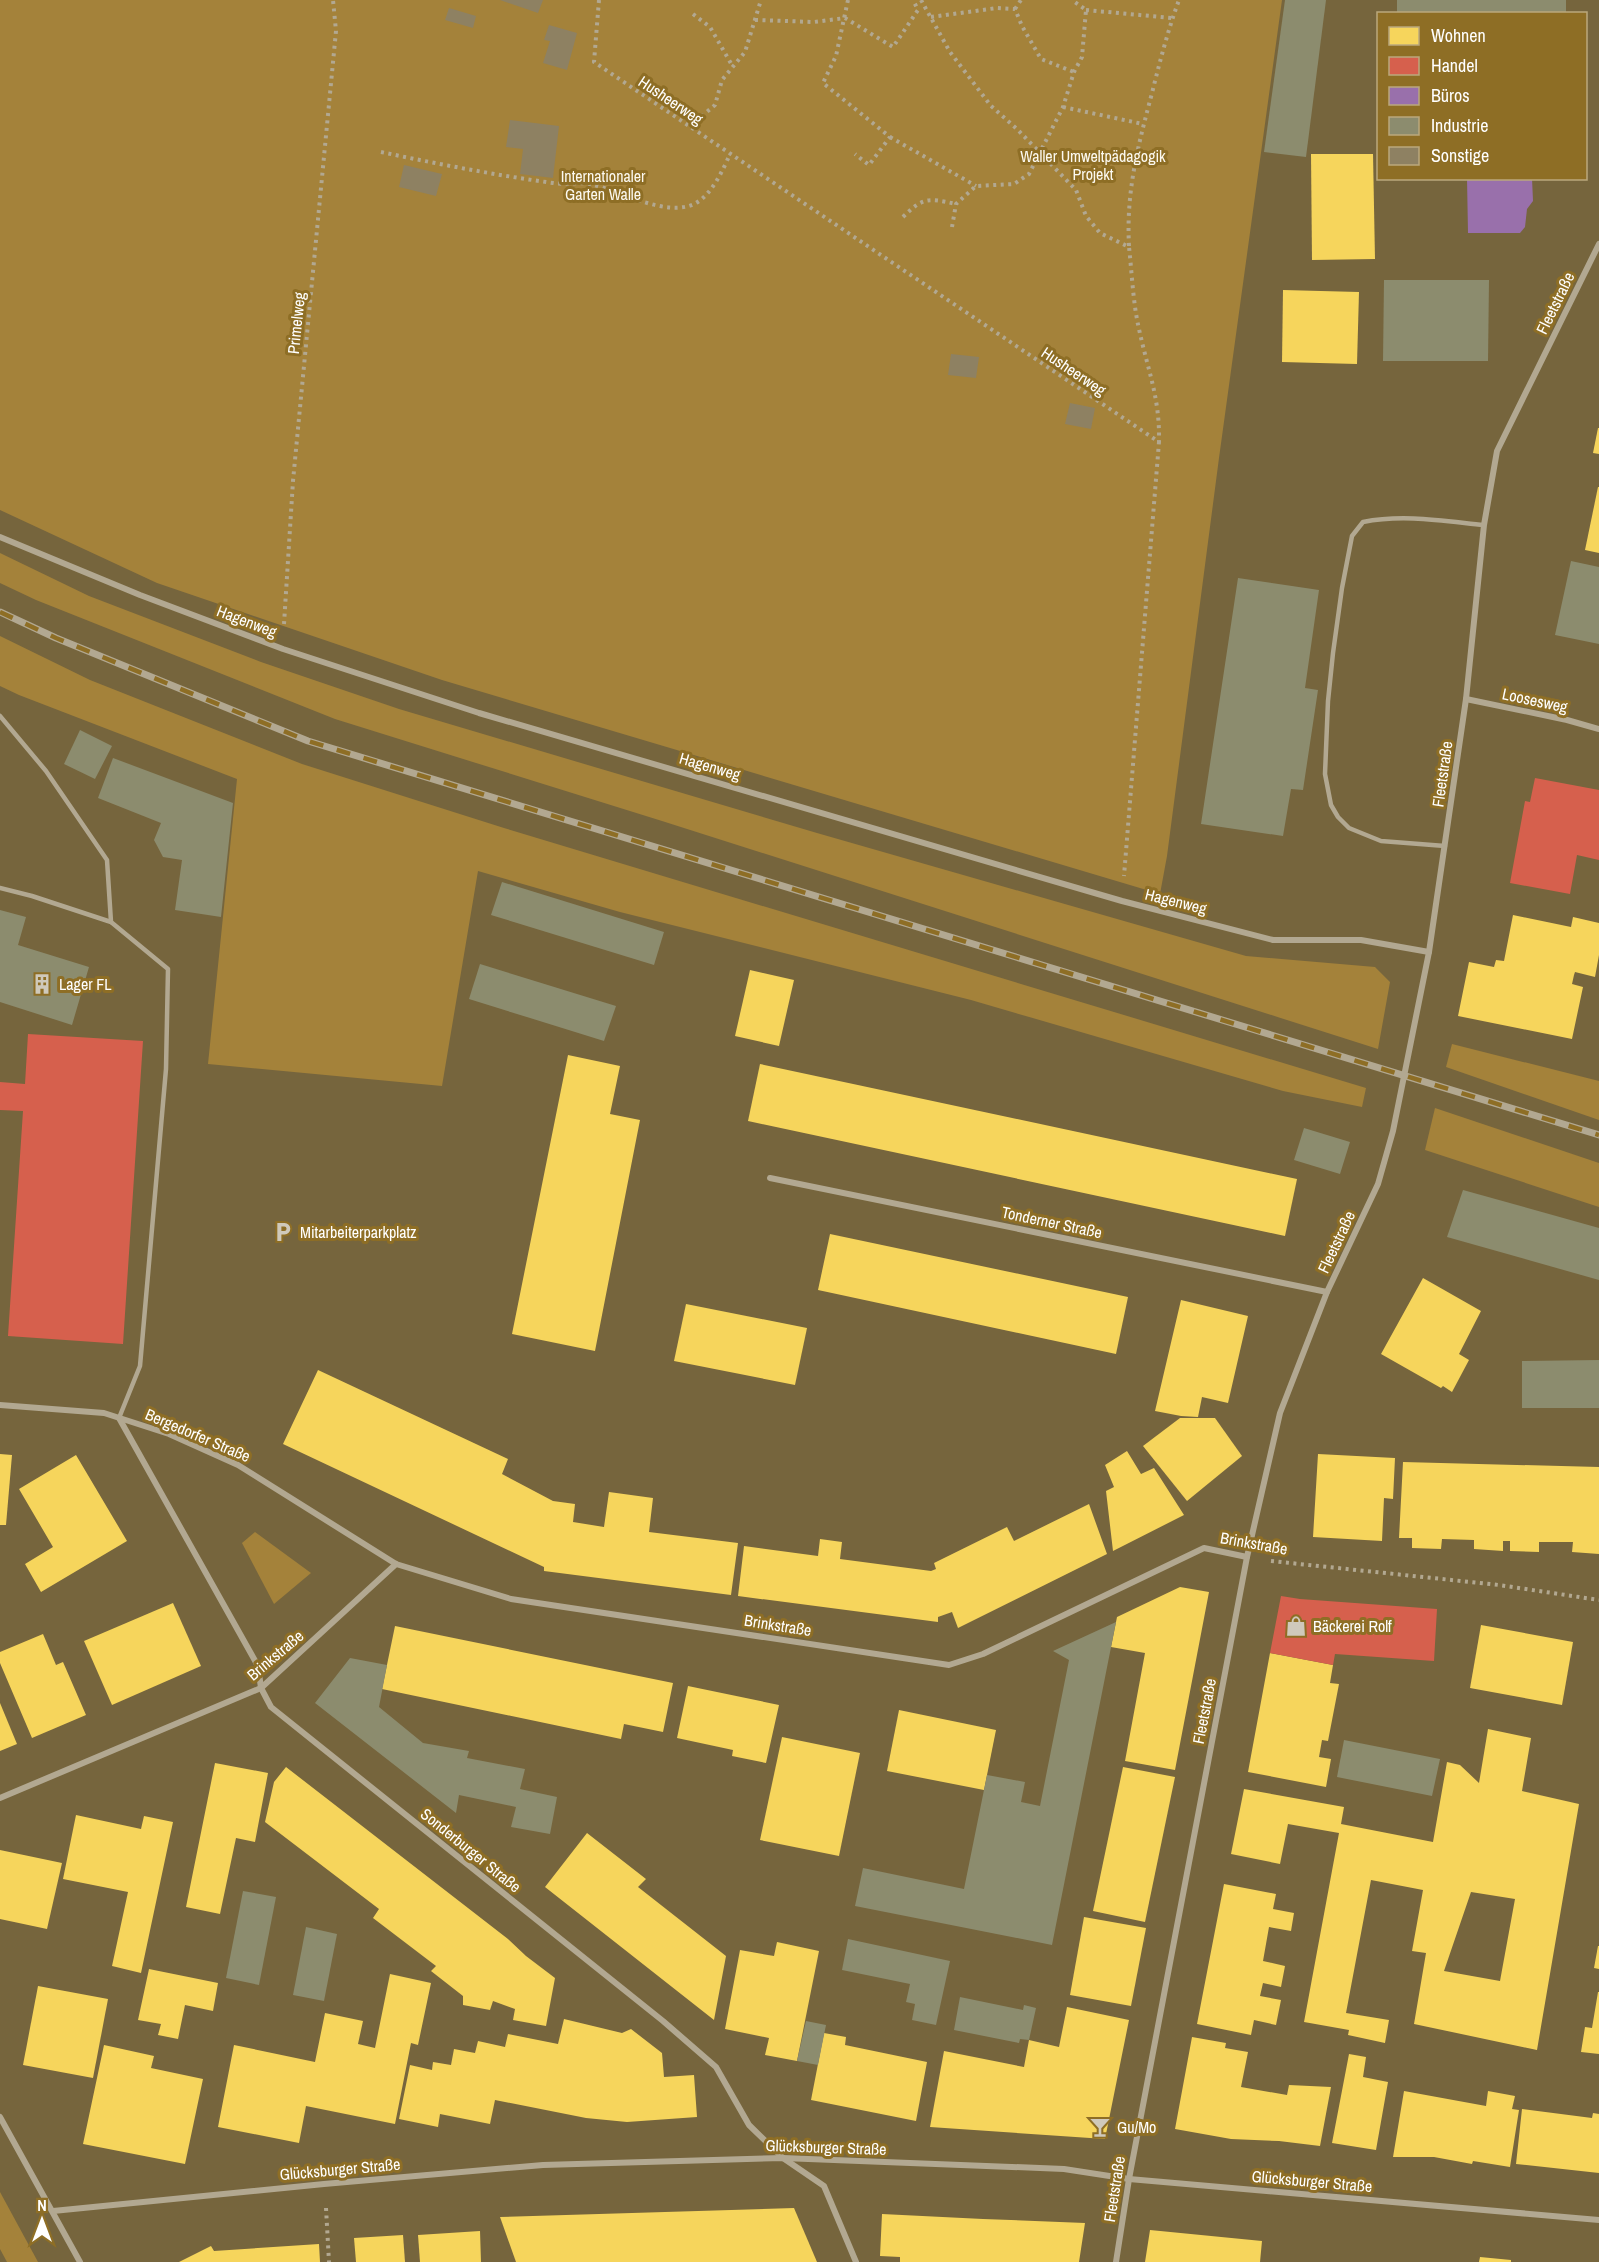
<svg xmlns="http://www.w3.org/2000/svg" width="1599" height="2262" font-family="'Archivo Narrow',sans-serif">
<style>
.green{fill:#a4823a}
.homes{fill:#f6d55c;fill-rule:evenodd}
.shops{fill:#d6604d}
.offices{fill:#9970ab}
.industry{fill:#8c8c6e}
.building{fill:#8e8162}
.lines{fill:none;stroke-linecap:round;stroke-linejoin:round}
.path{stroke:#b2a891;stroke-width:4;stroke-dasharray:3 4.5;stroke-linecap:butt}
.lane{stroke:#b2a891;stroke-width:4.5}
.street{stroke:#b2a891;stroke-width:6}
.rail-casing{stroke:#b2a891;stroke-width:7}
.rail{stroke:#8e6e25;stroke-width:4.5;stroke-dasharray:14;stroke-linecap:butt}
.labels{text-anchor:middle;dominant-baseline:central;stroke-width:6;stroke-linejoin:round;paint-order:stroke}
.street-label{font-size:16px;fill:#fff;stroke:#8e6e25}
.park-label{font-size:16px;fill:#fcf9f0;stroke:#8e6e25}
.poi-label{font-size:16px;fill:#fff;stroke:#8e6e25;text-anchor:start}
</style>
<rect width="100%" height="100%" fill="#76653d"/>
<g class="green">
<path d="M0,0h1282l-63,458 -52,398 -7,38 -718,-214 -285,-97 -157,-73z"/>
<path d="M0,553l89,43 172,66 138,47 418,124 429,123 129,11 15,15 -12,67 -716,-228 -327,-102 -299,-119 -36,-17z"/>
<path d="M0,636l90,44 212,84 202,64 862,260 -4,19 -79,-16 -312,-91 -351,-88 -142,-41 -36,215 -234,-22 29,-285 -218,-84 -19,-9z"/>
<path d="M1452,1044l147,37v39l-153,-53z"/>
<path d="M1435,1108l164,55v44l-174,-57z"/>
<path d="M255,1532l56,41 -37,31 -32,-61z"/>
<path d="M0,2192l38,70h-31l-7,-13z"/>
</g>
<g class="homes">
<path d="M1311,154h62l2,105 -63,1z"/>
<path d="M1283,290l76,2 -2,72 -75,-2z"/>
<path d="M1598,428h1v26l-6,-1z"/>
<path d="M1598,487h1v66l-14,-3z"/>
<path d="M1513,915l58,12 2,-10 26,6v32l-4,22 -20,-5 -1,3 -2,9 11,3 -11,52 -114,-23 11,-54 25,5 2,-7 8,1z"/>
<path d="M750,970l44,10 -15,66 -44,-10z"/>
<path d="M568,1055l52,11 -10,48 30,6 -45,231 -83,-17z"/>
<path d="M760,1064l537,115 -12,57 -537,-115z"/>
<path d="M830,1234l298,63 -12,57 -298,-64z"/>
<path d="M1423,1278l58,33 -22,43 10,6 -17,32 -9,-6 -2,2 -60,-34z"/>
<path d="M1181,1300l67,16 -20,87 -26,-6 -4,20 -17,-1 -26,-5z"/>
<path d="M686,1304l121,24 -12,57 -121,-24z"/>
<path d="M318,1370l190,89 -6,15 51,27 22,3 -2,18 31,5 5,-35 44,6 -4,34 89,11 -7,52 -187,-24v-4l-261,-123z"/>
<path d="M1180,1418h35l27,38 -55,45 -44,-55z"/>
<path d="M1127,1451l14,23 13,-6 30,47 -71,36 -7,-60 8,-4 -9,-22z"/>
<path d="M0,1454l12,1 -6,70h-6z"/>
<path d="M1318,1454l77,4 -2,41 -9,-1 -2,43 -69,-4z"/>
<path d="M76,1455l51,86 -86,51 -16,-28 28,-17 -34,-58z"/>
<path d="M1403,1462l196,5v87l-27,-2 1,-10h-34v10l-29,-1v-10h-7v10l-29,-2v-9l-32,-1 -1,10 -29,-1v-10h-13z"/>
<path d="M1089,1504l18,50 -149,74 -6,-16 -14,5v5l-200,-26 6,-50 74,10 2,-17 22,3 -2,17 91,12 5,-2 -2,-6 73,-36 7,14z"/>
<path d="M1180,1587l29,5 -34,178 -50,-9 20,-108 -34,-6 6,-30z"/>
<path d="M173,1603l28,63 -89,39 -28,-64z"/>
<path d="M1481,1625l92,17 -11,63 -92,-17z"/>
<path d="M395,1626l278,57 -10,49 -39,-8 -3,15 -239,-50z"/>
<path d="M43,1634l13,31 7,-3 23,53 -54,23 -32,-75v-11z"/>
<path d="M1270,1653l63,12 -3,18 9,1 -11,57 -6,-1 -3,17 12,2 -5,28 -78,-15z"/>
<path d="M688,1686l91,19 -13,58 -34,-7 1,-6 -56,-12z"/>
<path d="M0,1703l17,41 -17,7z"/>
<path d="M899,1710l97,20 -12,60 -97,-19z"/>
<path d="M1488,1729l43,9 -9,53 57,13 -42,246 -123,-26 12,-71 -14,-2 11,-61 -52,-10 -25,133 43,7 -4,23 -37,-8 1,-5 -45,-8 35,-189 -51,-9 -8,40 -49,-10 13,-65 100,18 -3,17 92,18 14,-80 13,3 19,18zM1471,1892l44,7 -15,82 -56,-10z"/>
<path d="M782,1737l78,16 -21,103 -79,-16z"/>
<path d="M215,1763l53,10 -13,69 -19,-4 -16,76 -34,-7z"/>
<path d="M286,1767l222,172 18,17 29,22 -9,48 -33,-6 2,-11 -22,-8 -3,9 -27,-5v-9l-32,-25 5,-5 -63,-48 6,-9 -114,-87 9,-40z"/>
<path d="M1123,1767l52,10 -30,145 -52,-11z"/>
<path d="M76,1815l65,14 3,-13 29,6 -32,151 -29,-7 16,-74 -65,-13z"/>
<path d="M587,1833l59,46 -8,8 88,69 -12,64 -169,-133z"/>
<path d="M0,1850l62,13 -15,66 -47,-10z"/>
<path d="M1224,1884l52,10 -3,15 21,4 -3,18 -22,-4 -6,34 22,5 -4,21 -18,-4 -3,13 21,4 -5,25 -22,-5 -3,15 -54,-11z"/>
<path d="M1084,1917l62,11 -15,78 -61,-11z"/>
<path d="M777,1942l42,9 -22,110 -32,-6 4,-17 -44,-9 15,-79 34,6z"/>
<path d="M1598,1946h1v23l-5,-1z"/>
<path d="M149,1969l69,14 -5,28 -28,-6 -7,34 -20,-4 3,-11 -23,-4z"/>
<path d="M390,1974l41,9 -13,62 -7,-2 -16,81 -89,-18 -7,37 -81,-16 16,-82 81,17 10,-49 38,8 -5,23 17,4z"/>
<path d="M38,1986l70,13 -15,79 -70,-13z"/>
<path d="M1598,1992h1v62l-18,-2 4,-25 7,1z"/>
<path d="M1067,2007l62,13 -24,119 -175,-12 14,-76 80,16 5,-27 30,7z"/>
<path d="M564,2019l58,14 9,-4 31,24 2,24 30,-2 3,42 -70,5 -41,-4 -91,-18 -5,24 -50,-10 -2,13 -39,-8 11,-54 22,5 1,-8 18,3 3,-16 21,4 3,-12 27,6 3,-13 50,10z"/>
<path d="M824,2033l22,4 -1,8 82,17 -11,59 -105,-21z"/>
<path d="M1192,2037l34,6 -1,5 23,4 -7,35 46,8 2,-10 42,2 -11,59 -41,-5 -48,-2 -56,-10z"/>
<path d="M104,2045l50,11 -3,12 52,11 -18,85 -102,-20z"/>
<path d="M1349,2054l17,3 -3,20 25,5 -12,68 -44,-7z"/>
<path d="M1404,2091l82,15 2,-15 27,5 -3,13 7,1 -9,57 -37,-6 -1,3 -38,-7h-41z"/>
<path d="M1522,2109l70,9 1,-5 6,1v59l-83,-9z"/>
<path d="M794,2208l23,54h-301l-16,-45z"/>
<path d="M882,2214l101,5 102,4 -6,39h-179v-5l-20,-1z"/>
<path d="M1150,2230l112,11 -2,21h-115z"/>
<path d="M480,2231l1,31h-61l-2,-27z"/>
<path d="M403,2235l2,27h-49l-2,-24z"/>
<path d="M319,2244l1,18h-141l32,-16 3,5z"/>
<path d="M1480,2257l31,3v2h-32z"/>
</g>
<g class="shops">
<path d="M1535,778l64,12v70l-22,-5 -7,39 -60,-11 15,-82 5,1z"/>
<path d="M28,1034l115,7 -20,303 -115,-8 15,-225 -23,-1v-28l25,2z"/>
<path d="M1281,1596l19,3 137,10 -3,52 -99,-7 -2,11 -63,-12z"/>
</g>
<path class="offices" d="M1467,178h65l1,23 -6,8 -2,18 -5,6h-52z"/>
<g class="industry">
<path d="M1285,0h41l-20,157 -42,-5z"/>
<rect x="1397" y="0" width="169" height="14"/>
<path d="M1384,280h105l-1,81h-105z"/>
<path d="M1571,561l28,6v77l-44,-9z"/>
<path d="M1238,578l81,12 -14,98 13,2 -15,100 -12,-1 -8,47 -82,-12z"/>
<path d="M80,730l32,16 -17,33 -31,-15z"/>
<path d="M113,758l120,45 -12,114 -46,-7 7,-50 -19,-3 -9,-17 7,-17 -63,-25z"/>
<path d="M502,882l162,50 -10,33 -163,-50z"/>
<path d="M0,910l26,7 -8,28 71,22 -17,58 -72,-23z"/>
<path d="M480,964l136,42 -12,35 -135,-42z"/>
<path d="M1304,1128l46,14 -10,32 -46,-14z"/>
<path d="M1463,1190l136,38v52l-152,-43z"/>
<path d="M1599,1360v48h-77v-47z"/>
<path d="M1116,1622l-64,323 -197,-39 8,-38 101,21 23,-114 38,7 -4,20 19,4 29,-146 -16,-9z"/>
<path d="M350,1658l37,7 -8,42 44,36 46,8 -2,7 58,11 -5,20 37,8 -7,37 -39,-7 5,-20 -57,-12 -3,18 -141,-110z"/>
<path d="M1344,1740l96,19 -8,37 -95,-19z"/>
<path d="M243,1891l33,6 -17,88 -33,-7z"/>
<path d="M306,1927l31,7 -13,67 -31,-6z"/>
<path d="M848,1939l102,22 -14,64 -24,-5 3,-16 -9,-2 4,-18 -68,-14z"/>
<path d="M960,1997l63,13 1,-5 12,3 -7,32 -9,-1 -1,4 -65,-13z"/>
<path d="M806,2021l20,4 -8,40 -21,-4z"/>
</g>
<g class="building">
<path d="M500,0h43l-5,13z"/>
<path d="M449,8l27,8 -3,12 -28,-8z"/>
<path d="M549,25l28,8 -10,37 -24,-7 7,-22 -6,-1z"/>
<path d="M510,120l49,6 -6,52 -33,-4 3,-25 -17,-2z"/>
<path d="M404,165l38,9 -6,22 -37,-9z"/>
<path d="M951,354l28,3 -3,21 -28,-3z"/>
<path d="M1070,403l25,5 -4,21 -26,-5z"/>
</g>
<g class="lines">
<g class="path">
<path d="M599,0l-5,62 565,380 -35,434"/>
<path d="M848,0l-12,56 -13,27 67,54 -21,28 -14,-11"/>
<path d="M921,0l29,52 41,54 26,23 59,61 10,26 14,17 29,14c3,27 4,56 10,82 9,42 21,69 20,113"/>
<path d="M1015,9l6,-9"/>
<path d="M1086,10l86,8"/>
<path d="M693,14l17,13 23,40"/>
<path d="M931,17l66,-9 18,1 7,17 19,33 33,13"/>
<path d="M755,20l59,2 31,-4 48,29 25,-37 -5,-10"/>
<path d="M1063,107l80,17"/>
<path d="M690,126l25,-21 7,-25 23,-28 16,-52"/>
<path d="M890,137l86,49"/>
<path d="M381,152c57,12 114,23 172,31 12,2 25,-1 37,1 29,6 77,35 106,19 16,-9 27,-33 34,-49"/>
<path d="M903,217c20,-20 25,-19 53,-13"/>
<path d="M952,227l4,-23 20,-18 38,-2 15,-10 34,-67 11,-35 8,-15 4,-47 -14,-10"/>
<path d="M1129,246c-3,-55 9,-100 23,-153 8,-32 16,-63 27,-93"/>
<path d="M284,624l9,-143 43,-450 -3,-31"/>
<path d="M1271,1561l228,24 100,15"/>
<path d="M326,2208l3,54"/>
</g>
<g class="lane">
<path d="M0,716l46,55 61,89 4,62 57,47 -2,100 -26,297 -21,52"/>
<path d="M1445,846l-64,-5 -32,-13 -11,-11 -7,-12 -6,-31 3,-73 5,-48 9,-65 10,-52 11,-14c40,-8 81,-1 121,3"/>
<path d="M0,888l32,8 79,26"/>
</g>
<g class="street">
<path d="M0,537l140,58 143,54 196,64 643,188 151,39h88l68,12"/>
<path d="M1466,699l101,21 32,9"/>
<path d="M770,1178l557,114"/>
<path d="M0,1405l104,8 65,21 69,31 158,99 115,35 438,66 34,-11 221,-106 43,9"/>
<path d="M119,1418l139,248 3,22 10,19 392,314 53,46 33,58 34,33 41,28 32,76"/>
<path d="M0,1798l261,-110 135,-124"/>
<path d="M0,2117l80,145"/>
<path d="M53,2211l271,-27 219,-19 240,-7 281,11 65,10 470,41"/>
<path d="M1116,2262l13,-83 118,-622 33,-144 47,-121 51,-108 15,-53 36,-179 37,-253 18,-174 13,-74 102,-207"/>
</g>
<g class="rail-casing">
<path id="rail" d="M0,612l56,26 252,103 1291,394"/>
</g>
<use href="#rail" class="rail"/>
</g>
<defs>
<g id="building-bare" transform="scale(1.62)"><path d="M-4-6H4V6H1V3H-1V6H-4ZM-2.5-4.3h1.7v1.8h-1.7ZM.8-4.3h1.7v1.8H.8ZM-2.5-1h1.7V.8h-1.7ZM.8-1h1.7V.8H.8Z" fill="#cfc9bb" stroke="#8e6e25" stroke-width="2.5" paint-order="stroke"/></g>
<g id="parking-bare" transform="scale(1.62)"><path d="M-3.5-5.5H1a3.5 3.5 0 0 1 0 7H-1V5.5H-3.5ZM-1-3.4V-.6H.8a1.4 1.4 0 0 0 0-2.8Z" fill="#cfc9bb" stroke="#8e6e25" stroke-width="2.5" paint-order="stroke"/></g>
<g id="shop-bare" transform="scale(1.62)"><path d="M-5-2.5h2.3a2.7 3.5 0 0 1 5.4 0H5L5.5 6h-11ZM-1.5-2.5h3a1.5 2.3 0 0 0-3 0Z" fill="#cfc9bb" stroke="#8e6e25" stroke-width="2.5" paint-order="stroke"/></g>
<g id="bar-bare" transform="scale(1.62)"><path d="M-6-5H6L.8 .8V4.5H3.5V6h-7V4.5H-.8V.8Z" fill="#cfc9bb" stroke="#8e6e25" stroke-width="2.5" paint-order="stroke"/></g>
</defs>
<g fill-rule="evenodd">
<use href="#building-bare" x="42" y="984"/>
<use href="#parking-bare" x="283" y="1232"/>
<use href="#shop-bare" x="1296" y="1626"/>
<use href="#bar-bare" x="1100" y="2127"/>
</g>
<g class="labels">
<g class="street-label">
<text transform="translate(671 100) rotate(34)">Husheerweg</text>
<text transform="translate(1555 303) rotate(-64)">Fleetstraße</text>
<text transform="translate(296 323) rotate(-84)">Primelweg</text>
<text transform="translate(1074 371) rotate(34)">Husheerweg</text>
<text transform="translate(247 621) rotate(21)">Hagenweg</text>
<text transform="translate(1535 700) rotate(12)">Loosesweg</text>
<text transform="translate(710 766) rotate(16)">Hagenweg</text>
<text transform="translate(1442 774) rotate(-82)">Fleetstraße</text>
<text transform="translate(1176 901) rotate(14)">Hagenweg</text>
<text transform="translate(1052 1222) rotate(12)">Tonderner Straße</text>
<text transform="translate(1336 1242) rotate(-65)">Fleetstraße</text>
<text transform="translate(198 1435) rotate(23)">Bergedorfer Straße</text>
<text transform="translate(1254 1543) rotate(10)">Brinkstraße</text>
<text transform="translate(778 1625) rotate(9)">Brinkstraße</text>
<text transform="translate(275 1655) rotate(-40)">Brinkstraße</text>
<text transform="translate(1204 1711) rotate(-79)">Fleetstraße</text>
<text transform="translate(471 1850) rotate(39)">Sonderburger Straße</text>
<text transform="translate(826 2147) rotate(2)">Glücksburger Straße</text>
<text transform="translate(340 2169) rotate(-5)">Glücksburger Straße</text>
<text transform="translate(1312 2181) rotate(5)">Glücksburger Straße</text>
<text transform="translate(1114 2189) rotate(-81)">Fleetstraße</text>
</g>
<g class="park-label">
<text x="1093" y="156">Waller Umweltpädagogik<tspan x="1093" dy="18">Projekt</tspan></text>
<text x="603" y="176">Internationaler<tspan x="603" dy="18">Garten Walle</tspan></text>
</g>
<g class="poi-label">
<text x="59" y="984">Lager FL</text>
<text x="300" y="1232">Mitarbeiterparkplatz</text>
<text x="1313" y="1626">Bäckerei Rolf</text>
<text x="1117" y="2127">Gu/Mo</text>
</g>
</g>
<rect x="1377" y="12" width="210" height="168" fill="#8e6e25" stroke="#bba87c" stroke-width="1.5"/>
<rect x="1389" y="27" width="30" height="18" fill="#f6d55c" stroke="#bba87c" stroke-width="1.5"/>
<text x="1431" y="42" font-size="18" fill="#ffffff">Wohnen</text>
<rect x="1389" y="57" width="30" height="18" fill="#d6604d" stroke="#bba87c" stroke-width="1.5"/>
<text x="1431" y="72" font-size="18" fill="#ffffff">Handel</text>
<rect x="1389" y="87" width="30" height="18" fill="#9970ab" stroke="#bba87c" stroke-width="1.5"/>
<text x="1431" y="102" font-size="18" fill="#ffffff">Büros</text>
<rect x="1389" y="117" width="30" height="18" fill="#8c8c6e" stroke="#bba87c" stroke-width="1.5"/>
<text x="1431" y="132" font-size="18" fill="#ffffff">Industrie</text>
<rect x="1389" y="147" width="30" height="18" fill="#8e8162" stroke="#bba87c" stroke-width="1.5"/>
<text x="1431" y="162" font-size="18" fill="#ffffff">Sonstige</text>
<g transform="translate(42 2220)" stroke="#8e6e25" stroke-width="4.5" paint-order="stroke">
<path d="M0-4.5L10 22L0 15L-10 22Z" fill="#ffffff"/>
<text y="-9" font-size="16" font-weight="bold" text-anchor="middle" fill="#ffffff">N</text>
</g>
</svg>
